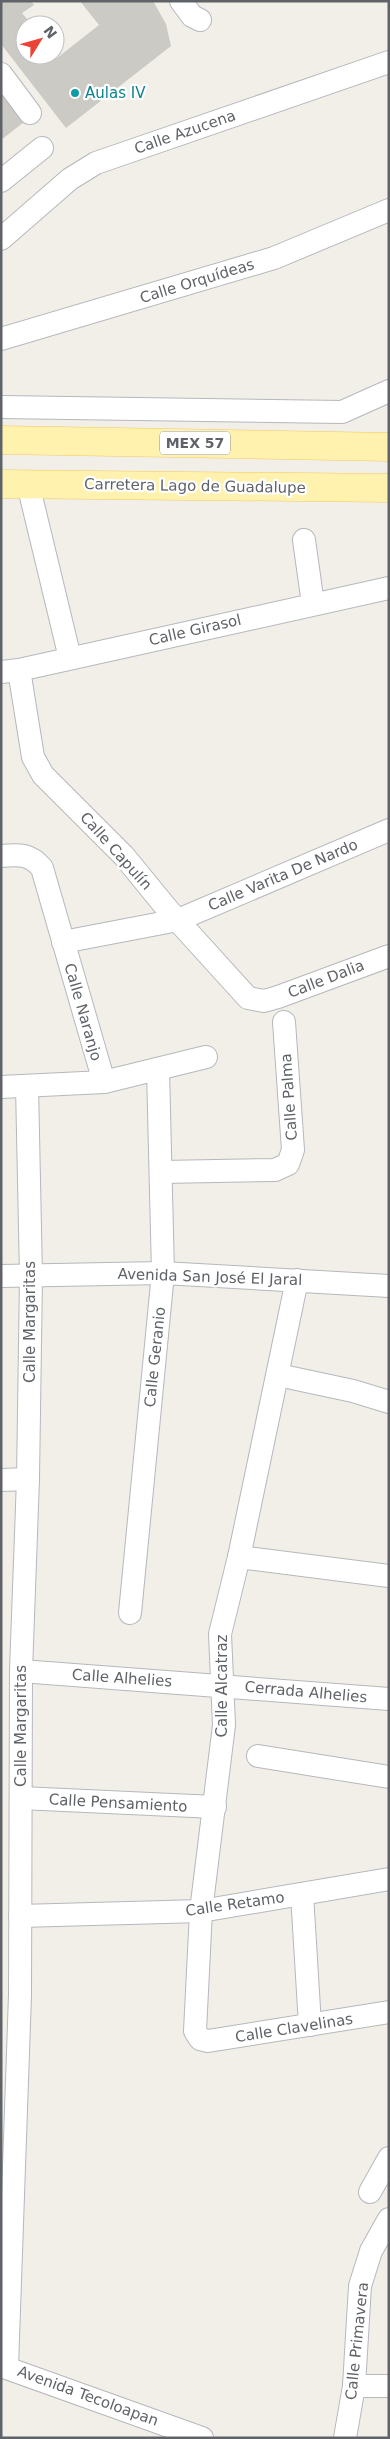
<svg xmlns="http://www.w3.org/2000/svg" width="390" height="2439" font-family="'DejaVu Sans',sans-serif">
<style>
.building{fill:#cccac5}
.lines{fill:none;stroke-linecap:round;stroke-linejoin:round}
.minor-casing{stroke:#b5b8bc;stroke-width:24}
.major-casing{stroke:#f2c960;stroke-width:29}
.minor{stroke:#fff;stroke-width:22}
.major{stroke:#fff2af;stroke-width:28}
.culture-dot{fill:#0f9aa8;stroke:#fff;stroke-width:2}
.labels{text-anchor:middle;dominant-baseline:central;stroke-width:4.5;stroke-linejoin:round;paint-order:stroke}
.shield{fill:#fff;stroke:#8f9295;stroke-width:1}
.shield-label{font-size:14px;font-weight:bold;fill:#5f6368}
.culture-label{font-size:15px;fill:#0d838f;stroke:#fff;text-anchor:start}
.street-label{font-size:15px;fill:#5f6368;stroke:#fff}
</style>
<rect width="100%" height="100%" fill="#f1efe8"/>
<g class="building">
<path d="M1,1h30l3,4 -12,8 10,12h-7v30h30l2,3 42,-33 -19,-24h73l13,23 5,22 -105,82 -65,-84z"/>
<path d="M1,91l23,31 -23,18z"/>
</g>
<g class="lines">
<g class="minor-casing">
<g id="minor">
<path d="M181,1l11,15 8,4"/>
<path d="M1,74l29,39"/>
<path d="M1,181l41,-33"/>
<path d="M1,239l69,-60 26,-16 293,-101"/>
<path d="M1,339l273,-81 115,-48"/>
<path d="M1,407l341,5 47,-21"/>
<path d="M28,484l42,174"/>
<path d="M304,540l9,64"/>
<path d="M19,670l14,87 10,18 81,81 45,55 79,87 16,3 14,-4 111,-41"/>
<path d="M1,672l18,-2 370,-82"/>
<path d="M1,856c19,-2 29,-2 41,12l62,214"/>
<path d="M63,942l115,-22 211,-90"/>
<path d="M1,1087l103,-5 102,-25"/>
<path d="M162,1172l113,-2 13,-6 5,-14 -9,-128"/>
<path d="M1,1276l162,-3 226,13"/>
<path d="M297,1280l-58,277 -19,77 4,91 -23,186 -6,120 5,8 8,2 181,-29"/>
<path d="M278,1375l75,16 36,11"/>
<path d="M1,1480l27,-1"/>
<path d="M239,1557l150,19"/>
<path d="M130,1613l33,-340 -5,-203"/>
<path d="M21,1671l368,28"/>
<path d="M258,1756l131,21"/>
<path d="M21,1798l194,9"/>
<path d="M302,1894l8,131"/>
<path d="M20,1916l181,-5 188,-32"/>
<path d="M370,2192l19,-34"/>
<path d="M1,2366l201,72"/>
<path d="M7,2367l13,-372 1,-324 7,-192 3,-203 -4,-190"/>
<path d="M354,2386h35"/>
<path d="M345,2438l9,-52 6,-100 11,-35 18,-32"/>
</g>
</g>
<g class="major-casing">
<g id="major">
<path d="M1,440l388,7"/>
<path d="M1,484l388,4"/>
</g>
</g>
<use href="#minor" class="minor"/>
<use href="#major" class="major"/>
</g>
<circle class="culture-dot" cx="75" cy="93" r="5"/>
<g class="labels">
<rect class="shield" x="160" y="431.5" width="70" height="23" rx="4"/>
<g class="shield-label">
<text x="195" y="443">MEX 57</text>
</g>
<g class="culture-label">
<text x="85" y="93">Aulas IV</text>
</g>
<g class="street-label">
<text transform="translate(185 132) rotate(-19)">Calle Azucena</text>
<text transform="translate(197 281) rotate(-17)">Calle Orquídeas</text>
<text transform="translate(195 486) rotate(1)">Carretera Lago de Guadalupe</text>
<text transform="translate(195 630) rotate(-13)">Calle Girasol</text>
<text transform="translate(116 851) rotate(48)">Calle Capulín</text>
<text transform="translate(283 875) rotate(-23)">Calle Varita De Nardo</text>
<text transform="translate(326 979) rotate(-21)">Calle Dalia</text>
<text transform="translate(83 1012) rotate(74)">Calle Naranjo</text>
<text transform="translate(289 1097) rotate(-94)">Calle Palma</text>
<text transform="translate(210 1277) rotate(2)">Avenida San José El Jaral</text>
<text transform="translate(30 1322) rotate(-90)">Calle Margaritas</text>
<text transform="translate(155 1357) rotate(-84)">Calle Geranio</text>
<text transform="translate(122 1678) rotate(4)">Calle Alhelies</text>
<text transform="translate(222 1686) rotate(-90)">Calle Alcatraz</text>
<text transform="translate(306 1692) rotate(5)">Cerrada Alhelies</text>
<text transform="translate(21 1726) rotate(-90)">Calle Margaritas</text>
<text transform="translate(118 1803) rotate(3)">Calle Pensamiento</text>
<text transform="translate(235 1904) rotate(-8)">Calle Retamo</text>
<text transform="translate(294 2028) rotate(-9)">Calle Clavelinas</text>
<text transform="translate(357 2341) rotate(-84)">Calle Primavera</text>
<text transform="translate(88 2396) rotate(20)">Avenida Tecoloapan</text>
</g>
</g>
<rect width="390" height="2439" fill="none" stroke="#5f6368" stroke-width="5"/>
<g transform="translate(40 40) rotate(53)"><circle r="24" fill="#ffffff" stroke="#bfc1c3"/>
<path d="M0-4L9 19L0 12L-9 19Z" fill="#ea4335"/>
<text y="-8" font-size="14" font-weight="bold" text-anchor="middle" fill="#5f6368">N</text>
</g>
</svg>
